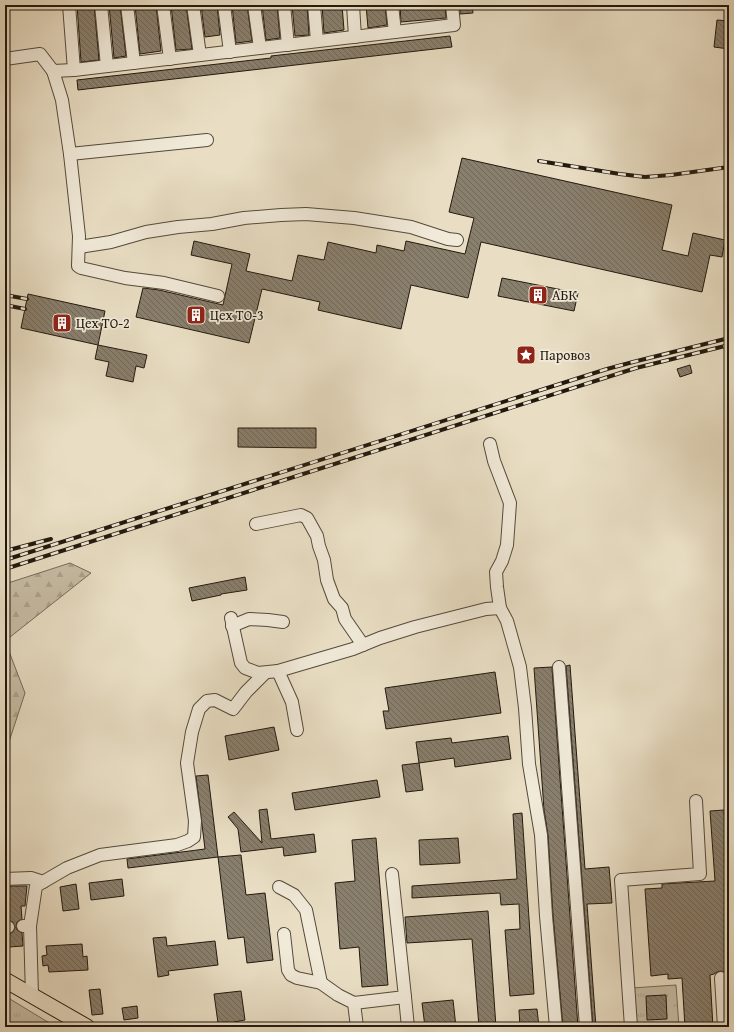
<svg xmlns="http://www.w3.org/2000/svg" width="734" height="1032" font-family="'Gentium Book Plus',serif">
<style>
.grass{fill:url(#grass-tufts);stroke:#746b5a}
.forest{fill:url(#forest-firs);stroke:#746b5a}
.building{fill:url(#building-back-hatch);stroke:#22190e}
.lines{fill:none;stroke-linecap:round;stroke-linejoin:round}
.minor-casing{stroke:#544a3c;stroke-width:14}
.major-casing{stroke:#22190e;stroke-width:17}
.minor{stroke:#f1ead9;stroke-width:12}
.major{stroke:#e9dec4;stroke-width:15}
.rail-casing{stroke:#22190e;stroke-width:4}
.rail{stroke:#f1ead9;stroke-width:2.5;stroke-dasharray:8;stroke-linecap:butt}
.labels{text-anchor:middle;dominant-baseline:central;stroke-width:3.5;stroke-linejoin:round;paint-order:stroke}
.poi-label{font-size:14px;fill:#22190e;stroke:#f1ead9;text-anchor:start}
</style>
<defs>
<pattern id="grass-tufts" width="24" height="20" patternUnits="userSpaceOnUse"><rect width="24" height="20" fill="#c7bda5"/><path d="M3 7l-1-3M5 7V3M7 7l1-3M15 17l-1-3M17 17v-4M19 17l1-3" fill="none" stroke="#aba28d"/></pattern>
<pattern id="forest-firs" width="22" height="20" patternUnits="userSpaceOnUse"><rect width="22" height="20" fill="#c7bda5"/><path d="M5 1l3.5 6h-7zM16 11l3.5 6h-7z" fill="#aba28d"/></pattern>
<pattern id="building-back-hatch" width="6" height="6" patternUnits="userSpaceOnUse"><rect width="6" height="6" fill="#897f6d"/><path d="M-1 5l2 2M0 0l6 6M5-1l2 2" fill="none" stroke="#706758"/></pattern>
</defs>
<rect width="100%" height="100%" fill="#e9dec4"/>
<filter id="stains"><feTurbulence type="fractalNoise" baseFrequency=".005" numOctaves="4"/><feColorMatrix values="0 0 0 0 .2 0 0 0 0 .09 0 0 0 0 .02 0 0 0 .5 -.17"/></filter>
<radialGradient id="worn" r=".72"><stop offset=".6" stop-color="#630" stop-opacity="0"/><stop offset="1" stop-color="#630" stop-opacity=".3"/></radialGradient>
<g class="grass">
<path d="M676,985l3,42h-44l-3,-39z"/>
<path d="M5,996l51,31h-51z"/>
</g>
<path class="forest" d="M70,563l21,10 -86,68 20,52 -20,61v-170z"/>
<g class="building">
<path d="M77,5h17l5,55 -18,2z"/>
<path d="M109,5h11l6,51 -12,2z"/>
<path d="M135,5h21l5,46 -21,3z"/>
<path d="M171,5h15l6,44 -16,1z"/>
<path d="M201,5h16l3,30 -15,2z"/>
<path d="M232,5h15l5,36 -16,2z"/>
<path d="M262,5h15l3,33 -14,2z"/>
<path d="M292,5h15l2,30 -14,1z"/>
<path d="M322,5h20l2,25 -20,3z"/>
<path d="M366,5h19l2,20 -19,3z"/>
<path d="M400,5h45l1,13 -45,4z"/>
<path d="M460,5h12l1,8 -13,1z"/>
<path d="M717,20l12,1v28l-15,-2z"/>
<path d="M450,36l2,11 -374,43 -1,-10 194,-22v-2z"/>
<path d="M462,158l210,47 -10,45 26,6 5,-23 32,7 -3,17 -12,-2 -8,37 -221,-50 -13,56 -57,-13 -10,44 -83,-19 2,-8 -58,-13 -13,54 -113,-26 7,-29 16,2 64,15 9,-41 -41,-9 3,-14 56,13 -4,17 46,10 6,-26 26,5 4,-18 48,11 1,-8 27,6 2,-10 59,13 9,-36 -25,-6z"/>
<path d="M502,278l76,15 -4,18 -76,-15z"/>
<path d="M28,294l77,17 -7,34 -77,-17z"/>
<path d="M98,345l49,10 -3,13 -8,-2 -3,16 -27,-6 3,-14 -14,-3z"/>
<path d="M690,365l2,8 -12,4 -3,-8z"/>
<path d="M238,428h78v20l-78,-1z"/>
<path d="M245,577l2,13 -26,4v1l-29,6 -3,-13z"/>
<path d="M570,665l15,204 24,-2 3,36 -25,1 9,123h-3l-27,-361z"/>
<path d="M552,667v1l26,359h-15l-10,-112 -5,-80 -4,-25 -10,-142z"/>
<path d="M495,672l6,41 -115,16 -3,-18h6l-4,-23z"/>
<path d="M274,727l5,23 -50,10 -4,-24z"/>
<path d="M508,736l3,23 -56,8 -1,-9 -35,5 -3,-21 35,-4 1,5z"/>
<path d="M419,763l4,27 -17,2 -4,-27z"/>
<path d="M208,775l10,82 -90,11 -1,-9 78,-10 -9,-73z"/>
<path d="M377,780l3,17 -85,13 -3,-17z"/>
<path d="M267,809l4,30 43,-5 2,18 -32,4 -1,-9 -42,5 -3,-23 -10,-12 6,-5 28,31 -3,-33z"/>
<path d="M724,810l5,66v98l-8,-3 -4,1 -3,2 -4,1 3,52h-28l-3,-49 -14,1v-5l-17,2 -6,-87 17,-1v-4l53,-3 -5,-70z"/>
<path d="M522,813l12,181 -24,2 -5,-66 15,-1 -1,-25 -18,1 -1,-12 -88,5v-12l105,-7 -4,-65z"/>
<path d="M376,838l12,147 -26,2 -3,-40 -19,2 -5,-66 20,-2 -3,-41z"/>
<path d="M458,838l2,25 -40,2 -1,-25z"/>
<path d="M241,855l5,40 19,-2 8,67 -26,3 -3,-26 -16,2 -10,-82z"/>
<path d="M122,879l2,17 -33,4 -2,-17z"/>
<path d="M76,884l3,25 -16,2 -3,-24z"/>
<path d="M6,886h21l-2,20h-4l1,13 -5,3 -1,4 1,4 5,3 1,13 -14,1 -1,-12 5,-3 2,-4 -2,-6 -6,-2z"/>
<path d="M488,911l8,116h-17l-7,-88 -65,4 -2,-26z"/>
<path d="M166,937l1,9 48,-5 3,24 -50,6 1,4 -11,2 -5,-39z"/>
<path d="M82,944l1,13 4,-1 1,14 -39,2 -1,-7 -5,1 -1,-10 5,-1 -1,-9z"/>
<path d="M100,989l3,25 -11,1 -3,-25z"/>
<path d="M241,991l4,29 -11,2v5h-7v-5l-9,1 -4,-29z"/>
<path d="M666,995l1,24 -20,1 -1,-24z"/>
<path d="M453,1000l3,27h-31l-3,-24z"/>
<path d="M137,1006l1,12 -14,2 -2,-12z"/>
<path d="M537,1009l2,18h-19l-1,-17z"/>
</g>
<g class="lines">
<g class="minor-casing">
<g id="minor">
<path d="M69,5l5,65"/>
<path d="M101,5l6,61"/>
<path d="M127,5l7,58"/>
<path d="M163,5l7,54"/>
<path d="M193,5l7,50"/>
<path d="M224,5l6,47"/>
<path d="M254,5l6,43"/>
<path d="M284,5l4,40"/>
<path d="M314,5l3,36"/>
<path d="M353,5l2,32"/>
<path d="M392,5l3,27"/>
<path d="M5,59l35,-5 13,17 21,-1 380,-45 -2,-20"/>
<path d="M53,71l9,29 8,54 9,82 -1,30 3,2 44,10 39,5 54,13"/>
<path d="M70,154l137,-14"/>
<path d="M79,247l32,-5 35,-10 32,-5 34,-3 32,-6 37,-3 25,-1 48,4 57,9 37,12 9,1"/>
<path d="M490,444l4,17 16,42 -3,42 -5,16 -6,11 1,15 3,21 7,13 13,46 5,41 4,56 12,71 5,81 10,111"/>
<path d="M256,524l45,-9 6,3 10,18 2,10 5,14 3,20 7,19 8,9 3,11 18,26"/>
<path d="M231,618l10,45 4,5 13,5 20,-2 75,-22 27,-11 35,-11 71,-18 14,-1"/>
<path d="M232,626l17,-7 19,1 15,2"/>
<path d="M559,667l27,360"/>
<path d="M278,671l14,31 5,28"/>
<path d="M5,879l26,-1 12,4"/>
<path d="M279,887l15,8 12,15 15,73"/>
<path d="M23,926h7l2,69"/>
<path d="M30,926l6,-40 31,-18 33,-13 77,-10 11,-4 6,-4 1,-16 -8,-58 5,-31 7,-23 8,-8 8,-1 18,9 13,-17 18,-18"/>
<path d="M5,928l3,-1"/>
<path d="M284,934l4,36 3,5 6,3 24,5 17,12 16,8 3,24"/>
<path d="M721,978l3,49"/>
<path d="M405,997l3,30"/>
<path d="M354,1003l51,-6 -13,-123"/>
<path d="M631,1027l-10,-147 79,-6 -4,-73"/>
</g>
</g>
<g class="major-casing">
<path id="major" d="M5,980l82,47"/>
</g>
<use href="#minor" class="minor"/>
<use href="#major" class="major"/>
<g class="rail-casing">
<g id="rail">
<path d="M539,161l81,13 25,3 26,-2 58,-8"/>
<path d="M5,295l22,4"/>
<path d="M5,305l20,4"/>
<path d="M5,551l46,-12"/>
<path d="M5,560l602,-191 26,-7 96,-24"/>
<path d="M5,569l631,-201 93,-23"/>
</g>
</g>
<use href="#rail" class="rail"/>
</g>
<defs>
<g id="building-square" transform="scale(1)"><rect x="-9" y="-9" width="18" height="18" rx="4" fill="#8f2418" stroke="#f1ead9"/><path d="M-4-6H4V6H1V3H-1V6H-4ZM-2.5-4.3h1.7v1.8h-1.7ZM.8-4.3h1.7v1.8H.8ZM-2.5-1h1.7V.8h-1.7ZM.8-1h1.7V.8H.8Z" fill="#fff"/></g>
<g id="sight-square" transform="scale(1)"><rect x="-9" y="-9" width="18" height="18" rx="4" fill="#8f2418" stroke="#f1ead9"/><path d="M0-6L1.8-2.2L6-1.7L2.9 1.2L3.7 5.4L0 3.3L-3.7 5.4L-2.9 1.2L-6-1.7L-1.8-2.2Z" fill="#fff"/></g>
</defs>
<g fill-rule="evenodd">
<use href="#building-square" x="538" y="295"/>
<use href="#building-square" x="196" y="315"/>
<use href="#building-square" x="62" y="323"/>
<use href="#sight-square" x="526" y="355"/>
</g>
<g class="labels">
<g class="poi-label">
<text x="552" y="295">АБК</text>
<text x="210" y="315">Цех ТО-3</text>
<text x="76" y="323">Цех ТО-2</text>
<text x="540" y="355">Паровоз</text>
</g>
</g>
<rect width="734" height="1032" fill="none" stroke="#e9dec4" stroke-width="20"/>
<rect x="6" y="6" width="722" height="1020" fill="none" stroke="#22190e" stroke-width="2"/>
<rect x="10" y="10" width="714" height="1012" fill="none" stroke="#22190e"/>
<rect width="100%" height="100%" filter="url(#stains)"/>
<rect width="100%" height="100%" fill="url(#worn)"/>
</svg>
